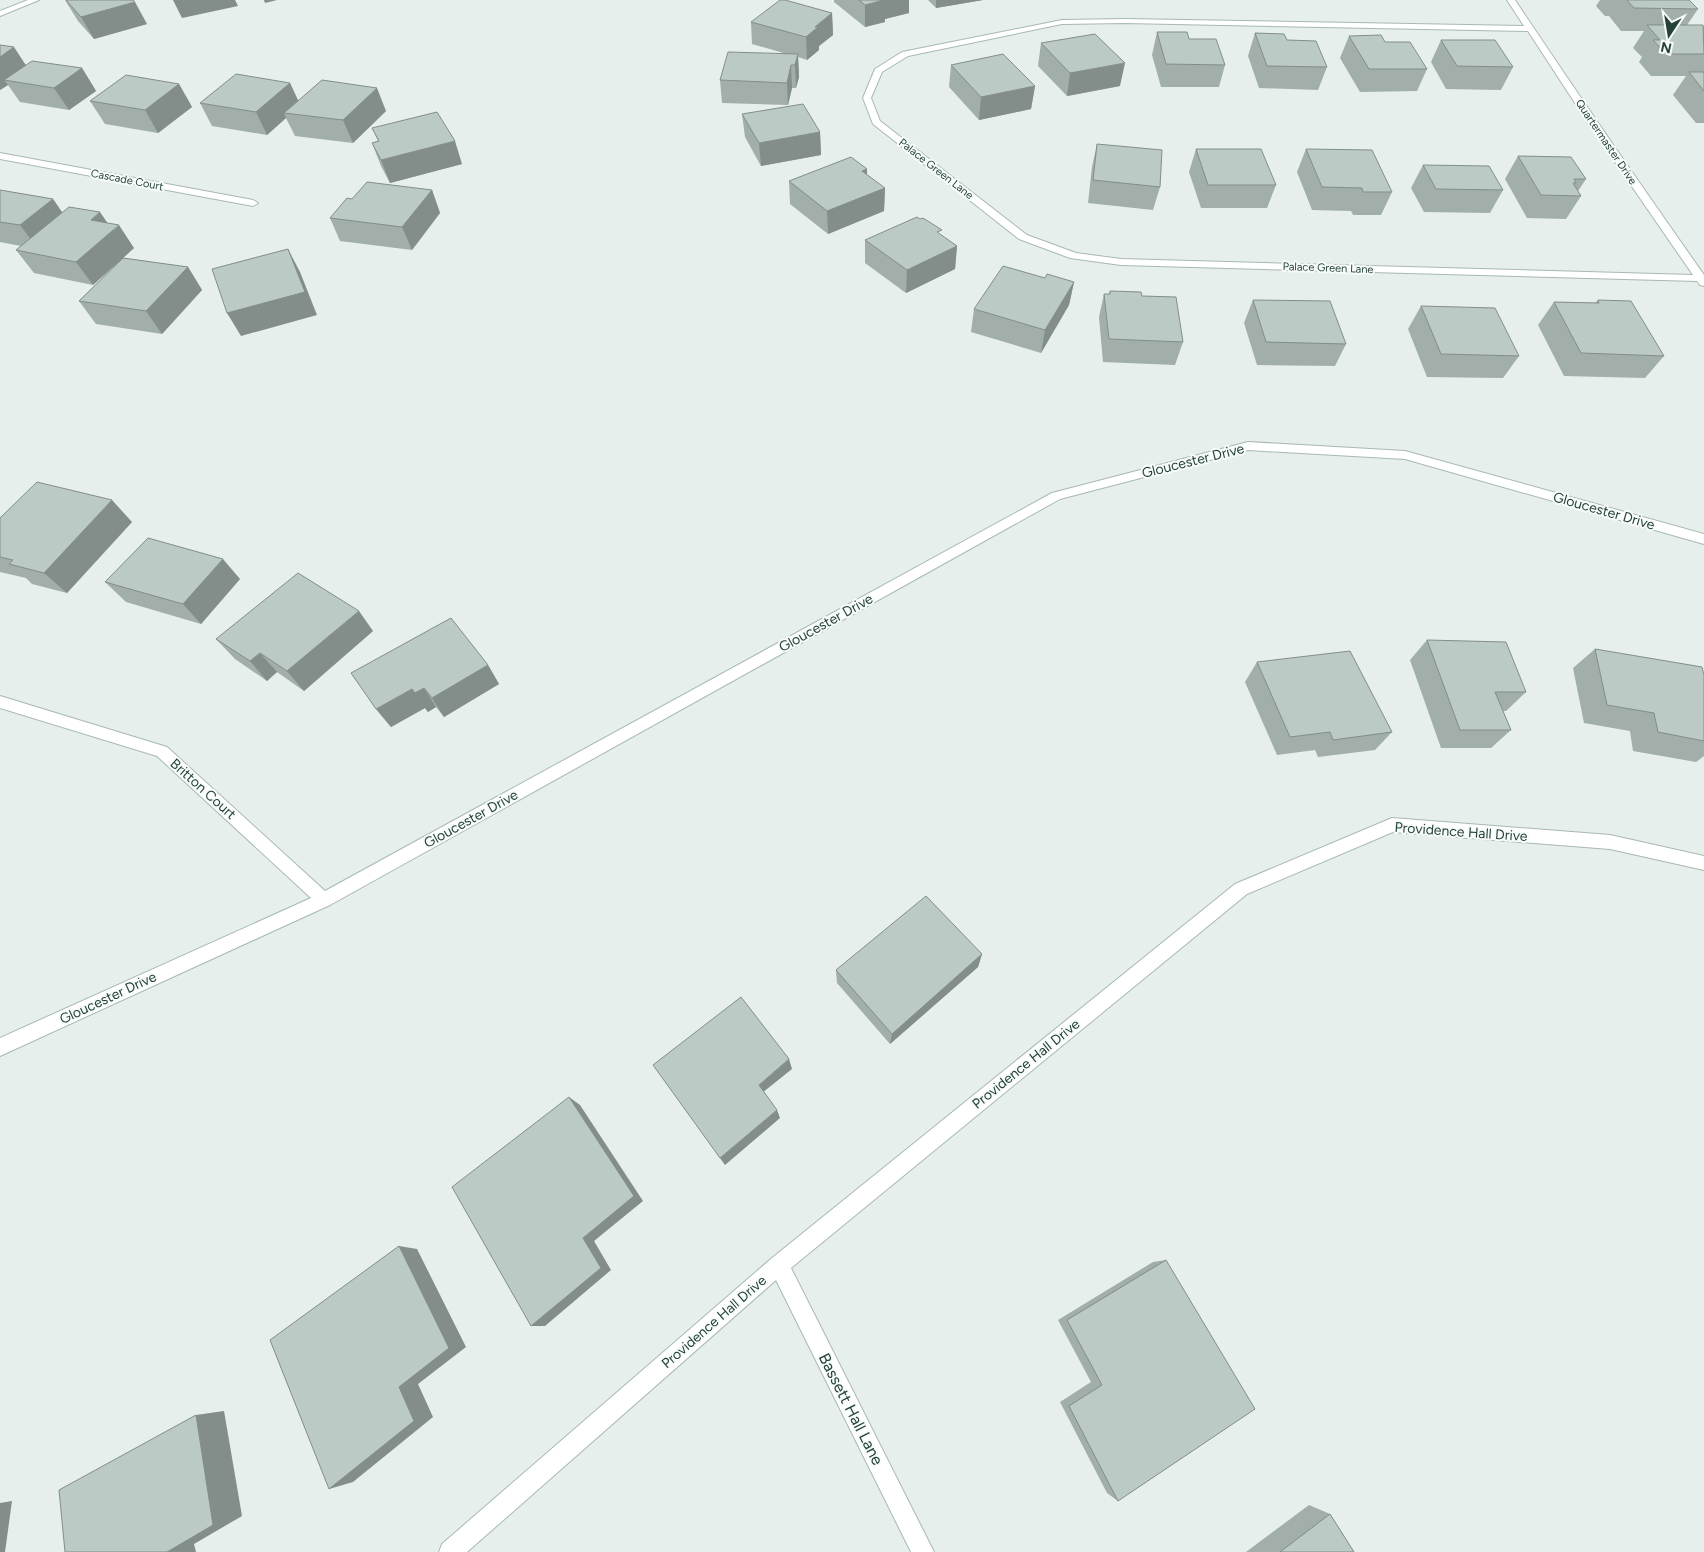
<svg xmlns="http://www.w3.org/2000/svg" width="1704" height="1552" font-family="Figtree,sans-serif">
<style>
.lines{fill:none;stroke-linecap:round;stroke-linejoin:round}
.minor-casing{stroke:#a8b8b2;stroke-width:2}
.minor{fill:#fff;fill-rule:evenodd}
.wall{fill:#a1aea9}
.shaded-wall{fill:#838d89}
.building{fill:#bbcac4;stroke:#838d89}
.labels{text-anchor:middle;dominant-baseline:central;stroke-width:4;stroke-linejoin:round;paint-order:stroke}
.far-street-label{font-size:11px;fill:#24423a;stroke:#f7fbf9}
.street-label{font-size:14px;fill:#24423a;stroke:#f7fbf9}
.near-street-label{font-size:16px;fill:#24423a;stroke:#f7fbf9}
</style>
<rect width="100%" height="100%" fill="#e6efeb"/>
<g class="lines">
<g class="minor-casing">
<g id="minor">
<path d="M28,0h11l-39,16v-5z"/>
<path d="M1507,0h8c61,92 125,184 189,275v11l-4,-1 -3,-4 -576,-16 -51,-7 -51,-19 -146,-115 -10,-26 12,-29 27,-17 160,-32 63,-1 399,7zM1125,23l403,8 58,89 107,155 -572,-16 -45,-6 -49,-18 -147,-114 -9,-23 11,-26 26,-16 154,-32z"/>
<path d="M0,153l253,47 5,3 -5,3 -253,-47z"/>
<path d="M1248,442l157,9 299,83v10l-299,-85 -157,-9 -188,49 -730,406 -330,151v-18l311,-140 -154,-142 -157,-48v-12l167,51 158,144 727,-398z"/>
<path d="M1392,818l218,17 94,21v14l-94,-21 -217,-17 -146,62 -456,374 143,284h-23l-135,-272 -309,272h-28l3,-8 330,-286 463,-374z"/>
</g>
</g>
<use href="#minor" class="minor"/>
</g>
<g class="wall">
<path d="M65,0l82,24 -53,15 -16,-18z"/>
<path d="M834,0h75v13l-24,6v3l-20,5 -31,-25z"/>
<path d="M928,0h55l-47,8z"/>
<path d="M1600,0h89l9,9 -11,16 17,1v97h-8l-23,-28 13,-19h-35l-12,-14 3,-5 -9,-9 11,-17h-23l-12,-15h-4l-9,-10z"/>
<path d="M832,13l1,22 -14,11v4l-12,10 -9,-3 1,20 -3,11h-4l-4,17 -66,-2 -2,-23 67,-26 -35,-10 -1,-22z"/>
<path d="M1157,32l32,7 36,26 -6,22h-58l-9,-32z"/>
<path d="M1255,33l32,7 40,27 -9,23 -59,-2 -11,-32z"/>
<path d="M1349,36l36,6 42,27 -10,22 -57,1 -20,-34z"/>
<path d="M1441,40l72,27 -12,23 -55,-1 -15,-27z"/>
<path d="M1041,43l79,43 -53,10 -29,-30z"/>
<path d="M0,45l26,20 56,3 14,23 -27,19 -49,-8 -12,-17 -8,5z"/>
<path d="M951,65l84,21 -4,23 -52,11 -30,-33z"/>
<path d="M290,83l8,17 88,11 -33,32 -58,-7 -9,-18 -19,17 -55,-9 -12,-23z"/>
<path d="M179,84l13,23 -34,26 -53,-9 -15,-23z"/>
<path d="M742,114l78,18 1,23 -60,11 -16,-29z"/>
<path d="M372,128l90,36 -72,19 -9,-17 -9,-23 6,-2z"/>
<path d="M1097,144l63,43 -7,23 -65,-7 4,-36z"/>
<path d="M1196,149l80,36 -9,23h-66l-12,-36z"/>
<path d="M1306,149l86,43 -11,23h-28l-2,-4 -39,-1 -15,-38z"/>
<path d="M1518,156l68,23 -8,12 3,5 -15,23 -39,-1 -22,-39z"/>
<path d="M1423,165l80,25 -13,23 -66,-1 -13,-24z"/>
<path d="M789,181l96,7 -1,23 -56,23 -38,-30z"/>
<path d="M0,190l53,9 9,14 45,10 27,25 -11,10 65,9 14,23 -40,44 -66,-10 -17,-23 42,-41 -28,25 -59,-12 -18,-23 5,-4 -21,-4z"/>
<path d="M432,190l8,23 -28,37 -72,-9 -10,-23 22,-19z"/>
<path d="M941,235l16,11 -2,23 -49,24 -41,-30v-23z"/>
<path d="M1045,278l29,4 -5,23 -28,48 -70,-21 3,-23z"/>
<path d="M1110,291l32,5 41,46 -8,23 -72,-3 -4,-45 5,-23h5z"/>
<path d="M1253,300l93,44 -11,22 -78,-1 -13,-42z"/>
<path d="M1598,300l66,56 -19,22 -81,-2 -26,-51 16,-23 41,1z"/>
<path d="M1421,306l98,50 -16,22 -76,-1 -19,-48z"/>
<path d="M0,518l132,4 -65,71 -35,-9 -6,-6 -26,-6z"/>
<path d="M240,579l-39,45 -75,-22 -21,-20z"/>
<path d="M373,631l-69,60 -27,-19 -10,9 -32,-22 -19,-20z"/>
<path d="M1427,640l99,52 -20,19h-3l8,19 -20,18h-50l-31,-88z"/>
<path d="M1595,649l109,26v81l-8,6 -63,-11 -3,-20 -46,-8 -11,-55z"/>
<path d="M1257,662l135,70 -17,18 -57,7 -3,-7 -38,5 -32,-73z"/>
<path d="M488,665l11,19 -55,33 -8,-10 -8,5 -3,-4 -34,19 -15,-18z"/>
<path d="M982,954l-4,13 -88,77 -53,-61 -1,-13z"/>
<path d="M1166,1260l-48,241 -11,-8 -47,-91 31,-20 -33,-62 95,-58z"/>
<path d="M1309,1505l21,9 24,38h-108z"/>
</g>
<g class="shaded-wall">
<path d="M173,0h62l3,6 -56,12z"/>
<path d="M264,0h13l-12,3z"/>
<path d="M883,0h26v13l-24,6v3l-20,5v-22z"/>
<path d="M936,0h47l-47,8z"/>
<path d="M135,2l12,22 -53,15 -13,-22z"/>
<path d="M832,13l1,22 -14,11v4l-12,10 -1,-23 9,-10z"/>
<path d="M14,47l15,23 -25,10 4,5 -8,5v-33z"/>
<path d="M798,54l1,23 -3,11 -1,-23z"/>
<path d="M1125,63l-5,23 -53,10 3,-23z"/>
<path d="M791,65l1,23 -4,17 -1,-22z"/>
<path d="M82,68l14,23 -27,19 -15,-22z"/>
<path d="M290,83l10,22 -16,8 2,5 -19,17 -11,-23z"/>
<path d="M179,84l13,23 -34,26 -13,-23z"/>
<path d="M1035,86l-4,23 -52,11 2,-23z"/>
<path d="M377,88l9,23 -33,32 -10,-23z"/>
<path d="M820,132l1,23 -60,11 -2,-23z"/>
<path d="M455,141l7,23 -72,19 -9,-23z"/>
<path d="M867,169v23l-5,-21z"/>
<path d="M885,188l-1,23 -56,23 -1,-23z"/>
<path d="M432,190l8,23 -28,37 -10,-23z"/>
<path d="M53,199l16,23 -31,27 -18,-24z"/>
<path d="M100,212l13,19 6,-6 15,23 -41,37 -17,-23 15,-42z"/>
<path d="M957,246l-2,23 -49,24 1,-23z"/>
<path d="M288,249l12,23 17,43 -76,21 -14,-23z"/>
<path d="M188,267l14,23 -40,44 -16,-23z"/>
<path d="M1074,282l-5,23 -28,48 4,-23z"/>
<path d="M112,500l20,22 -65,71 -23,-20z"/>
<path d="M223,559l17,20 -39,45 -18,-20z"/>
<path d="M359,611l14,20 -69,60 -17,-20z"/>
<path d="M260,653l17,19 -10,9 -17,-20z"/>
<path d="M488,665l11,19 -55,33 -12,-19z"/>
<path d="M424,688l12,19 -8,5 -3,-4 -34,19 -15,-18 36,-20z"/>
<path d="M982,954l-4,13 -88,77 2,-10z"/>
<path d="M789,1059l3,10 -30,24 -3,-8z"/>
<path d="M569,1097l11,8 63,96 -49,40 17,29 -66,56h-14l52,-88z"/>
<path d="M777,1110l3,8 -55,47 -5,-7z"/>
<path d="M399,1246l18,3 49,98 -48,37 15,33 -80,65 -24,7 70,-102z"/>
<path d="M224,1411l18,105 -48,28 2,8h-29l29,-137z"/>
<path d="M12,1501l-7,51h-5v-49z"/>
</g>
<g class="building">
<path d="M66,0h67l2,2 -54,15z"/>
<path d="M780,0h5l47,13 -17,14h3l-12,10 -55,-15z"/>
<path d="M859,0h25l-19,5z"/>
<path d="M1627,0h62l9,9 -64,-1z"/>
<path d="M1647,25h56l1,29h-38l-13,-14h7z"/>
<path d="M1157,32h30l2,7h27l9,26 -59,-1z"/>
<path d="M1255,33l29,1 3,6 29,1 11,26 -60,-1z"/>
<path d="M1095,34l30,29 -55,10 -29,-30z"/>
<path d="M1381,35l4,7h25l17,27h-58l-20,-33z"/>
<path d="M1441,40h54l18,27 -56,-1z"/>
<path d="M0,45l14,2 -14,10z"/>
<path d="M728,52l70,2 -3,11h-4l-4,18 -67,-3z"/>
<path d="M1003,54l32,32 -54,11 -30,-32z"/>
<path d="M32,61l50,7 -28,20 -50,-8z"/>
<path d="M1689,72h15v19z"/>
<path d="M236,74l54,9 -34,29 -56,-9z"/>
<path d="M126,75l53,9 -34,26 -55,-9z"/>
<path d="M322,80l55,8 -34,32 -59,-7z"/>
<path d="M803,104l17,28 -61,11 -17,-29z"/>
<path d="M437,112l18,29 -74,19 -9,-17 7,-2 -7,-13z"/>
<path d="M1097,144l65,6 -2,37 -67,-7z"/>
<path d="M1196,149h65l15,36h-68z"/>
<path d="M1306,149l66,1 20,42h-29l-1,-4 -40,-1z"/>
<path d="M1518,156l53,1 15,22h-12l2,4h-3l8,13 -40,-1z"/>
<path d="M851,157l16,12 -5,2 23,17 -58,23 -38,-30z"/>
<path d="M1423,165l66,1 14,24 -67,-1z"/>
<path d="M367,182l65,8 -30,37 -72,-9 17,-20 5,1z"/>
<path d="M0,190l53,9 -33,26 -20,-3z"/>
<path d="M69,207l31,5 -9,8 28,5 -43,37 -60,-12z"/>
<path d="M917,217l3,2 3,-1 19,12 -5,2 20,14 -50,24 -42,-30z"/>
<path d="M288,249l17,43 -78,21 -15,-44z"/>
<path d="M123,258l65,9 -42,44 -67,-10z"/>
<path d="M1003,266l42,12 2,-4 27,8 -29,48 -71,-21z"/>
<path d="M1110,291l31,1 1,4 34,1 7,45 -74,-3 -5,-45h6z"/>
<path d="M1253,300l77,1 16,43 -80,-2z"/>
<path d="M1598,300l33,1 33,55 -83,-3 -27,-51 45,1z"/>
<path d="M1421,306l74,2 24,48 -78,-2z"/>
<path d="M37,482l75,18 -68,73 -35,-9 4,-4 -13,-3v-39z"/>
<path d="M148,538l75,21 -40,45 -78,-22z"/>
<path d="M298,573l61,38 -72,60 -27,-18 -10,8 -34,-22z"/>
<path d="M451,618l37,47 -56,33 -8,-10 -9,5 -3,-4 -36,20 -25,-36z"/>
<path d="M1427,640l79,2 20,50h-31l16,38h-51z"/>
<path d="M1595,649l107,18 2,8v66l-46,-9 -4,-19 -47,-8z"/>
<path d="M1350,651l42,81 -59,8 -3,-8 -40,5 -33,-75z"/>
<path d="M926,896l56,58 -90,80 -56,-64z"/>
<path d="M741,997l48,62 -30,26 18,25 -57,48 -67,-93z"/>
<path d="M569,1097l65,99 -51,42 18,30 -70,58 -79,-139z"/>
<path d="M399,1246l50,102 -50,39 15,34 -85,68 -59,-149z"/>
<path d="M1166,1260l89,149 -137,92 -49,-95 33,-21 -35,-65z"/>
<path d="M196,1415l17,110 -46,27h-102l-6,-62z"/>
<path d="M1330,1514l24,38h-74z"/>
</g>
<g class="labels">
<g class="far-street-label">
<text transform="translate(1606 142) rotate(56)">Quartermaster Drive</text>
<text transform="translate(936 169) rotate(38)">Palace Green Lane</text>
<text transform="translate(127 180) rotate(11)">Cascade Court</text>
<text transform="translate(1328 268) rotate(2)">Palace Green Lane</text>
</g>
<g class="street-label">
<text transform="translate(1193 461) rotate(-14)">Gloucester Drive</text>
<text transform="translate(1604 511) rotate(16)">Gloucester Drive</text>
<text transform="translate(826 623) rotate(-29)">Gloucester Drive</text>
<text transform="translate(203 789) rotate(42)">Britton Court</text>
<text transform="translate(471 819) rotate(-29)">Gloucester Drive</text>
<text transform="translate(1461 832) rotate(4)">Providence Hall Drive</text>
<text transform="translate(108 998) rotate(-25)">Gloucester Drive</text>
<text transform="translate(1026 1064) rotate(-39)">Providence Hall Drive</text>
<text transform="translate(714 1322) rotate(-41)">Providence Hall Drive</text>
</g>
<g class="near-street-label">
<text transform="translate(851 1409) rotate(63)">Bassett Hall Lane</text>
</g>
</g>
<g transform="translate(1669 35) rotate(192)" stroke="#f7fbf9" stroke-width="4" paint-order="stroke">
<path d="M0-4L9 19L0 12L-9 19Z" fill="#24423a"/>
<text y="-8" font-size="14" font-weight="bold" text-anchor="middle" fill="#24423a">N</text>
</g>
</svg>
